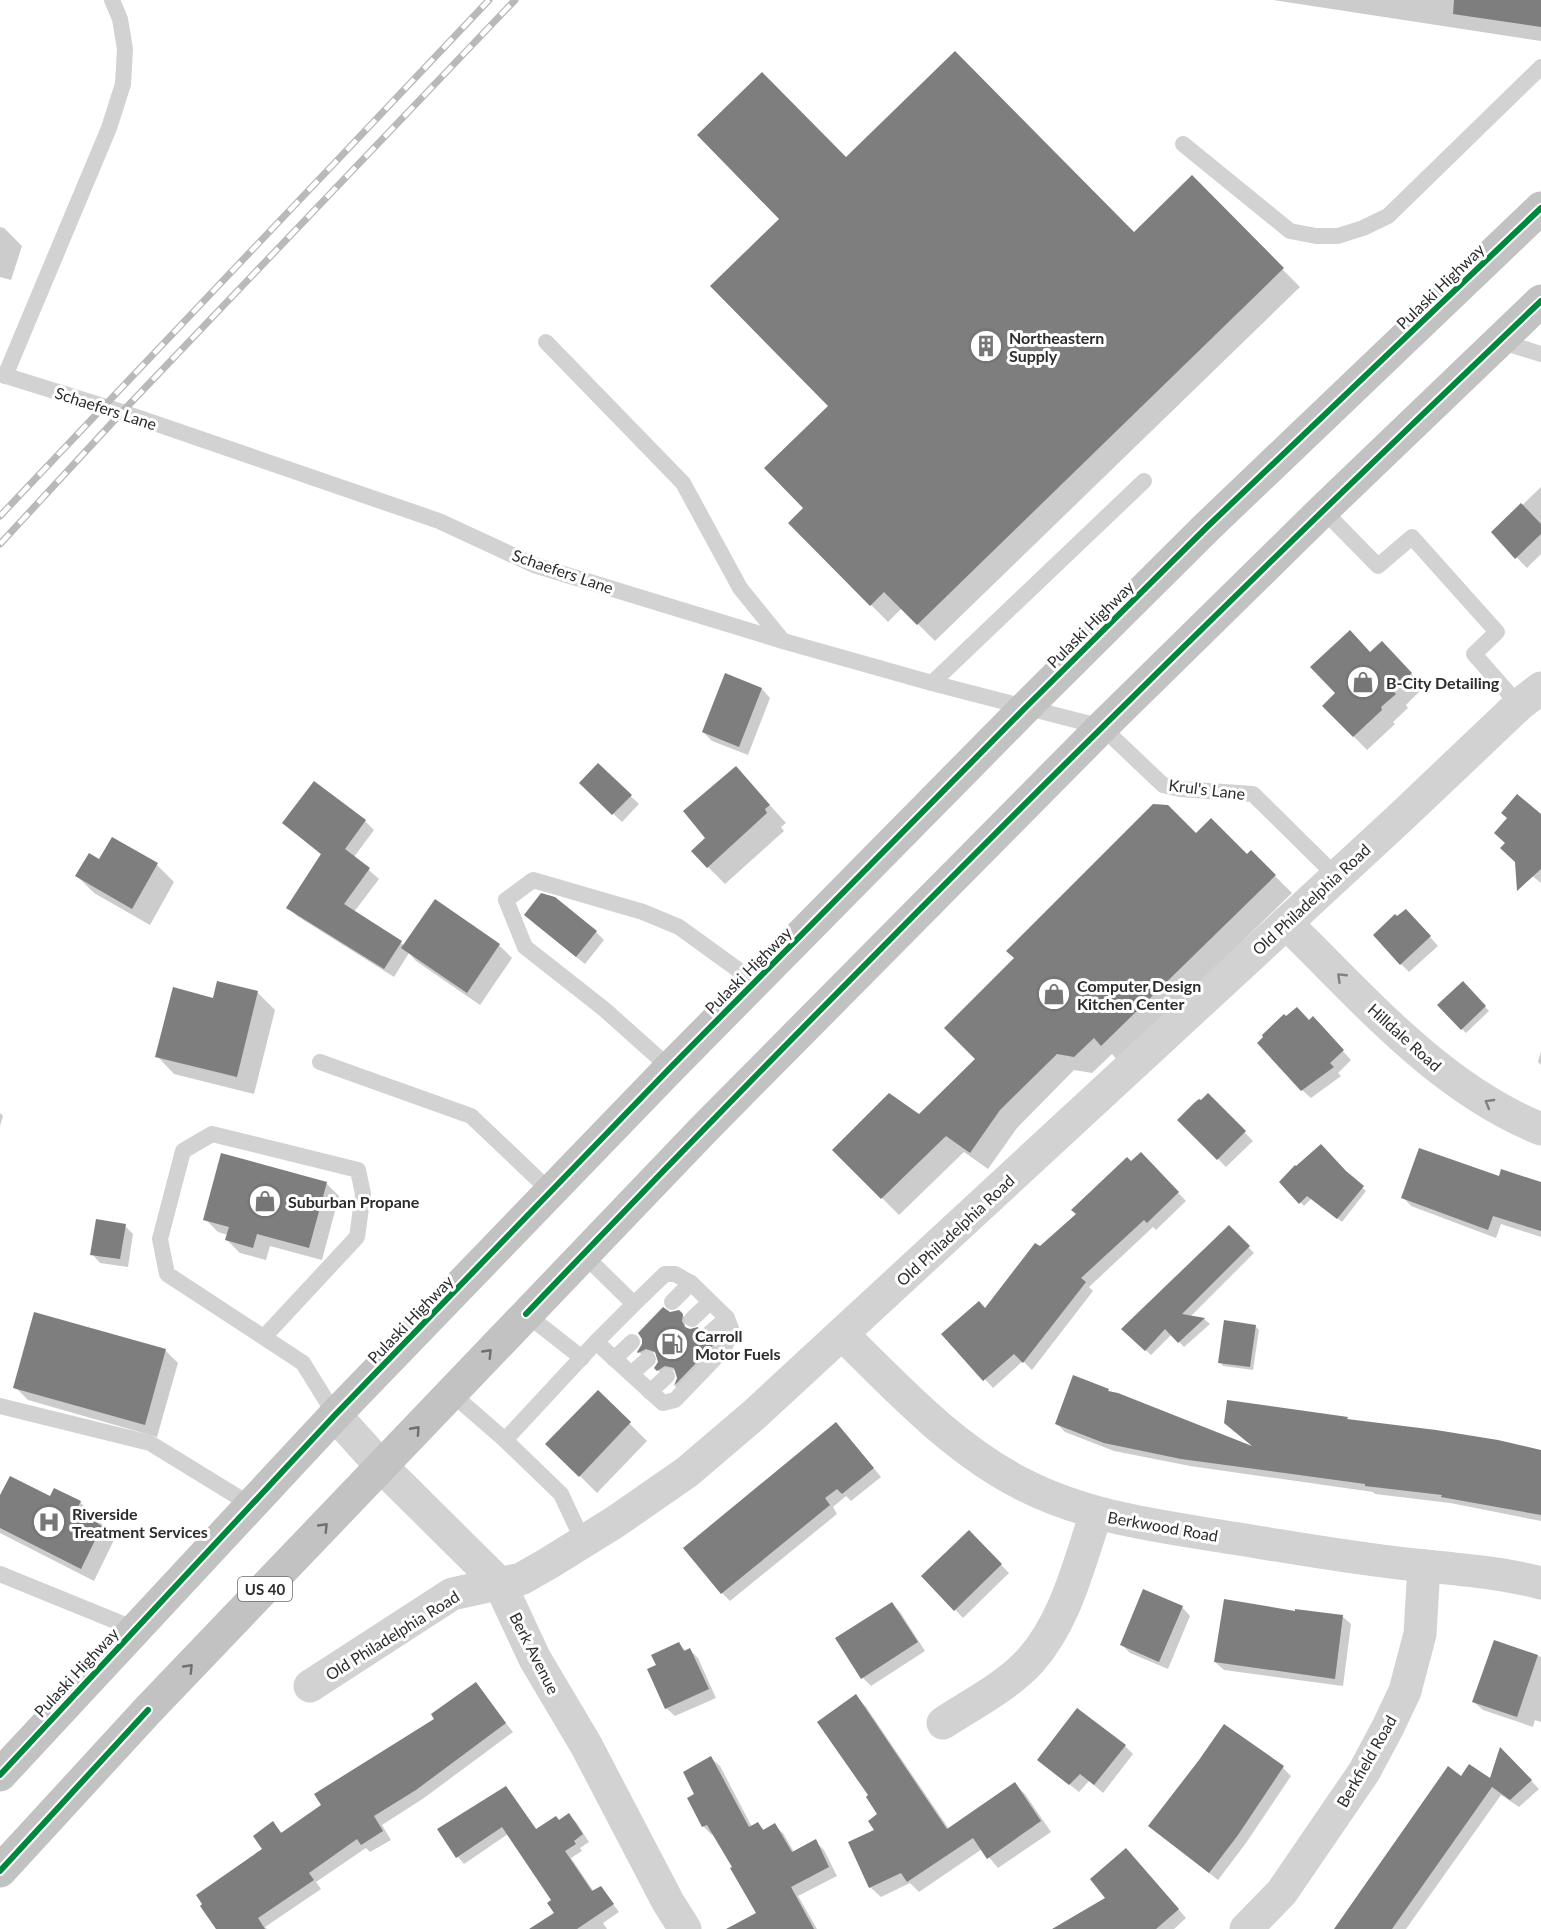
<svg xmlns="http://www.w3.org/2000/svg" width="1541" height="1929" font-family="Lato,sans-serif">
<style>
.shadow{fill:#0003}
.building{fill:#7e7e7e}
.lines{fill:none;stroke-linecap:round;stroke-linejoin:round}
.service{stroke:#d2d2d2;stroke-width:16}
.minor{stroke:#d2d2d2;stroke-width:33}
.trunk{stroke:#c2c2c2;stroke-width:33}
.rail-casing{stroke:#b9b9b9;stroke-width:7}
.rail{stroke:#fff;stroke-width:4.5;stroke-dasharray:14;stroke-linecap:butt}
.cycleway-casing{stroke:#fff;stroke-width:10}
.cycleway{stroke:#00873e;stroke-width:6}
.oneway{stroke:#808080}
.oneway2{stroke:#707070}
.labels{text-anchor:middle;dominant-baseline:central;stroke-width:6;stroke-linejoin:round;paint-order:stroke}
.shield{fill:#fff;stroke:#6c6c6c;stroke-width:1.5}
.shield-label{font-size:15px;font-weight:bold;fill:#2d2d2d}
.street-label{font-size:16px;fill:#2d2d2d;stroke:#fff}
.poi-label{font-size:16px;font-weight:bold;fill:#2d2d2d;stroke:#fff;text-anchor:start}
</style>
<rect width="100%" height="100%" fill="#fff"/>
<g class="shadow">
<path d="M1273,0h268v41z"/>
<path d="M846,159l288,75 58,-56 108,109 -365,354 -33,-33 -14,14 -98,-99 15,-15 25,-102z"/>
<path d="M0,227l4,1 18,18 -11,34 -11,-3z"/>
<path d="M1541,487v67l-14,14 -34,-35z"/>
<path d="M1371,654l24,3 29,30 -18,18 2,3 -15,14 2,2 -28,26 -43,-44z"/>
<path d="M725,675l37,14 8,9 -22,57 -36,-14 -9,-9z"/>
<path d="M598,765l41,39 -17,18 -41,-39z"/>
<path d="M736,768l50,55 -5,4 3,4 -59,53 -17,-17 -1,-29z"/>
<path d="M1541,816v67l-27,-22z"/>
<path d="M365,821l9,9 -20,27 25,22 -25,33 51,34 30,-45 64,44 13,13 -32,47 -64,-44 -7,-8 -15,24 -97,-61 -9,-9 34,-52 -38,-32z"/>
<path d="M1196,835l51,21 4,-4 41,41 -173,169 -7,-8 -20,19 -18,-3 -57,58 -29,41 -24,-17 -65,63 -65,-65 85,-34z"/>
<path d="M113,839l44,26 17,17 -24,43 -56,-32 -17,-17 23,-15z"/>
<path d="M1414,919l24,27 -29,26 -8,-8z"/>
<path d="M534,923l62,9 8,8 -19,24z"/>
<path d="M1463,983l26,28 -23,22 -27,-28z"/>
<path d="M258,993l17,17 -21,84 -80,-20 -17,-18 57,-57z"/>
<path d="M1309,1021l12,6 30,33 -13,13 3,3 -30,22 -9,-8z"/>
<path d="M1541,1051v14l-3,-3z"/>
<path d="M1208,1095l45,46 -27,26 -47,-47z"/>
<path d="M0,1113l3,3 -3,10z"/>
<path d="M1141,1154l45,47 -30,29 -3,-3 -64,60 4,4 -61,79 -9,-9 -30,27 -49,-54 41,-25 55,-61z"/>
<path d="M1347,1174l19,17 -24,31 -30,-24 -8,8 -23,-24z"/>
<path d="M326,1183l13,13 -17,64 -52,-14 -4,14 -26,-7 -13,-13 1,-5 -10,-3 -13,-13z"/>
<path d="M1541,1192v45l-40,-13 -5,14 -85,-32 -8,-9z"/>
<path d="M125,1226l8,8 -5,33 -28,-4 -8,-9z"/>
<path d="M1229,1227l25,26 -64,64 14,2 6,5 -26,23 -12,-13 -21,21 -28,-26z"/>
<path d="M679,1311l7,8 -1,7 2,3h11l3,4 3,12h10l3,3 -39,41 -3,-3 4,-7 -3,-8 -6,-2 -8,5 -6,-6 3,-5 -2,-10 -7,-1 -7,4 -4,-4 31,-38z"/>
<path d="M1255,1326l4,4 -6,40 -30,-4 -3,-4z"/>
<path d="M165,1350l13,13 -21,74 -129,-37 -13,-13z"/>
<path d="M1074,1377l180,71 287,4v69l-91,-18 -75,-9 -2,-2 -183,-26 -76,-15 -49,-19 -8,-8z"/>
<path d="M598,1392l49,49 -50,52 -32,-32z"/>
<path d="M844,1432l37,45 -30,24 -5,-5 -13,11 4,7 -107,87 -8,-8z"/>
<path d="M55,1490l25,12 13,13 -1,3 7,3 12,13 -1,2 4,4 -20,41 -94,-48v-34l51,-1z"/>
<path d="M969,1532l40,41 -46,45 -40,-42z"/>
<path d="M892,1604l8,8 25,39 -54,35 -8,-8z"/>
<path d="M1182,1607l8,9 -22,53 -38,-16 -8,-8z"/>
<path d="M1342,1616l9,8 -8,62 -119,-16 -9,-8z"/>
<path d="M1494,1641l47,16v65l-6,-2 -2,7 -50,-17 -9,-8z"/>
<path d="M679,1644l7,7 3,-2 9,9 18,40 -41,18 -9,-8 -8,-43z"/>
<path d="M475,1684l38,48 -89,66 -42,27 9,15 -21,12 -4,-4 -50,34 5,7 -56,38 2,2h-49l46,-80 9,-26 10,11 153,-114z"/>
<path d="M856,1696l10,11 83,122 65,-45 11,10 26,38 -53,36 -16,-19 -63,43 -9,-9 -29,14 -11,-10 9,-73 -9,-18z"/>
<path d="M1225,1727l58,41 8,8 -45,67 -28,37 -68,-54z"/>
<path d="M1125,1746l8,8 -30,39 -14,-12 -10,11 -40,-32z"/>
<path d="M1501,1749l38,40 -20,18 -18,-12 -95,134h-70l125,-151 30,3z"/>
<path d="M711,1758l9,8 32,61 6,-3 7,7 9,-6 9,8 11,19 21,-11 9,9 13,26 -39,20 19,33h-54l-5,-16 -24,-46 -20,-34 -2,2 -9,-9 -6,-32z"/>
<path d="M506,1788l31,42 22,-9 10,-6 7,7 13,20 -9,6 2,3 -11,7 23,34 7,-4 18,24 -16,11 4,6h-51v-16l-3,-12 -45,-67 -44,30 -6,-7 -19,-27z"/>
<path d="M1134,1858l52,60 -12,11h-119l52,-31z"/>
</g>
<g class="building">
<path d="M1454,0h87v27l-88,-13z"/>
<path d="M955,51l179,181 58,-57 92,93 -367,357 -33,-33 -14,14 -82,-83 15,-15 -39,-40 64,-62 -118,-120 69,-67 -82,-84 65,-63 84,85z"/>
<path d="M1521,503l20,21v10l-26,25 -24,-27z"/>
<path d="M1350,630l20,22 12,-11 30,32 -19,18 3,3 -15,13 1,3 -29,27 -31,-31 13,-13 -25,-26z"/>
<path d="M725,673l37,15 -23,59 -37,-15z"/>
<path d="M598,763l34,32 -20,20 -33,-32z"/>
<path d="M736,766l34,39 -5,4 2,4 -60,55 -16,-17 14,-13 -22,-27z"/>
<path d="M314,781l52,39 -21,29 25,19 -26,36 58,37 -18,28 -98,-61 35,-54 -39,-31z"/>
<path d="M1517,794l24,20v55l-24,22 -2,-29 -15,-14 5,-5 -11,-10 13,-15 -6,-5z"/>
<path d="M1153,804l15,1 28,28 15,-15 36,36 4,-4 25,25 -175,171 -7,-8 -20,19 -17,-3 -57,56 -30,43 -24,-17 -65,63 -49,-49 57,-57 30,21 56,-55 -31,-31 70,-70 -8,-7z"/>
<path d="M112,837l46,26 -26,46 -57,-33 14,-23 10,6z"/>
<path d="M541,893l14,4 42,34 -21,26 -52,-42z"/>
<path d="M435,899l65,45 -33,49 -66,-45z"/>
<path d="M1406,909l25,27 -31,29 -27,-30 22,-21 2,2z"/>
<path d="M217,981l41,10 -21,86 -82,-20 18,-70 40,11z"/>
<path d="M1463,981l23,25 -25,24 -24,-25z"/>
<path d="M1297,1007l12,13 4,-4 31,34 -14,13 4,4 -33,24 -44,-48 6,-6 -1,-2 22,-21 2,2z"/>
<path d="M1208,1093l38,38 -29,29 -40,-40 17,-17 5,-4 2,1z"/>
<path d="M1321,1144l25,27 18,15 -27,33 -30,-23 -8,8 -20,-22 16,-17 1,1z"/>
<path d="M1419,1148l80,28 2,-7 40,13v49l-48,-15 -5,14 -87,-32z"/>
<path d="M1141,1152l38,40 -32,31 -3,-3 -63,58 5,4 -63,81 -9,-9 -31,27 -42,-47 38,-33 6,7 50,-65 5,3 36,-32 -5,-4 56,-53 4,4z"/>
<path d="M221,1153l106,29 -18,66 -52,-14 -4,14 -28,-8 4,-13 -26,-7z"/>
<path d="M96,1219l30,5 -6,35 -30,-4z"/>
<path d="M1229,1225l21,21 -68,68 23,4 -27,25 -13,-14 -20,22 -24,-22z"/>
<path d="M663,1307l7,5 9,-2 4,4 -1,7 3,6 5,2 8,-2 4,14 4,3 9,-1 -41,43 3,-8 -3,-10 -9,-2 -8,5 -3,-3 4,-6 -3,-10 -9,-3 -8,4 -1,-1 5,-8v-5l-4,-6z"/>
<path d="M34,1312l132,37 -21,76 -132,-37z"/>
<path d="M1224,1320l32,5 -6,42 -32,-4z"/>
<path d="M1073,1375l36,14 -1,2 10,2 134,53 -28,-23 3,-23 121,17 -1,2 89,11 62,10 43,10v65l-100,-18 1,-2 -77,-9v-2l-184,-25 -77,-16 -49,-19z"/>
<path d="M598,1390l33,32 -52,55 -34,-33z"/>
<path d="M836,1422l38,46 -32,26 -5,-5 -12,9 5,7 -109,89 -38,-46z"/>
<path d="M10,1476l40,20 4,-8 27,13 -4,8 22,11 -1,4 4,2 -21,43 -81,-41v-33z"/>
<path d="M969,1530l33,34 -48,47 -33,-35z"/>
<path d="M1143,1589l40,17 -24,56 -39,-17z"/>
<path d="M1224,1599l71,12v-2l48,6 -8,64 -121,-17z"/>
<path d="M892,1602l26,40 -57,37 -26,-41z"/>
<path d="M1494,1640l44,15 -21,62 -45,-15z"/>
<path d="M679,1642l5,9 6,-3 19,41 -44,20 -18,-40 9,-4 -5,-10z"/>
<path d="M476,1682l30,41 -90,67 -42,26 9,15 -22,14 -4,-6 -48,34 5,7 -56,38 7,11h-49l-16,-23 2,-2 -6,-9 66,-46 -9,-13 20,-15 8,12 40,-28 -7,-11 120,-75 -3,-5z"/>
<path d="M856,1694l91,135 68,-47 26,39 -54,38 -14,-21 -66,44 -6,-9 -32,15 -21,-46 26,-12 -6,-9 9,-7 -11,-17 2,-2 -51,-73z"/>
<path d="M1077,1708l49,37 -32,40 -14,-11 -11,11 -32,-25z"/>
<path d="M1224,1724l60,42 -46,69 -29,38 -61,-47 51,-66z"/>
<path d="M1500,1747l32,33 -22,20 -18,-13 -100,142h-58l114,-163 13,10 8,-12 21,14z"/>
<path d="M711,1756l38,71 9,-5 5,8 12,-7 17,29 24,-13 13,28 -38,20 23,42h-88l30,-16 -26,-45 2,-1 -25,-42 -5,2 -15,-29 7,-4 -11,-22z"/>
<path d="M506,1786l30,43 20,-13 3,4 10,-7 14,21 -9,7 2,3 -11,7 27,40 9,-5 13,18 -37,25h-48l25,-16 -7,-10 4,-3 -49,-73 -46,31 -19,-29z"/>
<path d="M1126,1848l53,61 -23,20h-104l53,-31 -15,-19z"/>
</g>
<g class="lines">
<g class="service">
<path d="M1183,144l107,87 26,5h22l25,-8 25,-12 153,-149"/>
<path d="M1499,341l42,13"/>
<path d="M546,342l137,141 57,105 43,53"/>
<path d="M0,374l122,38 317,109 95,44 249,76 149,42 170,44 61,58 17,4 73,5 83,82"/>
<path d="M5,376l104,-248 14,-44 2,-35 -5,-30 -8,-19"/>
<path d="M1323,510l55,56 34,-29 85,95 -23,22 45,51"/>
<path d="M932,683l212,-202"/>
<path d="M320,1062l151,54 80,76"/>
<path d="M670,1068l-66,-59 -79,-62 -19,-47 27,-20 110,32 36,15 76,55"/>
<path d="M583,1254l51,50 31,-30h10l16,9 36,35 5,13 -9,19 -48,50 -12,3 -67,-61 38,-38"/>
<path d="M672,1302l19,-19"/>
<path d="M526,1314l56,44"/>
<path d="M692,1319l18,-17"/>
<path d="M709,1334l18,-16"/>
<path d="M264,1337l93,-100 6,-43 -5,-24 -146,-36 -29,17 -23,88 7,35 136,89 32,52"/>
<path d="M614,1359l18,-17"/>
<path d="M631,1374l17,-15"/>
<path d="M450,1392l55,48 56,54 22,47"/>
<path d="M650,1392l17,-16"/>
<path d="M0,1406l150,37 101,62"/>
<path d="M505,1440l91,-98"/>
<path d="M0,1574l135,55"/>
</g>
<g class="minor">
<path d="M1286,923c78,76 152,164 255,206"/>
<path d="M842,1334c56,55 110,114 180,150 66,34 138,42 210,54 64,10 128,22 193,28 39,4 78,7 116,17"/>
<path d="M335,1415l47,52 118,117 35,75 51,86 82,157 17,27"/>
<path d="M310,1686l142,-92 69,-15 28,-16 66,-41 72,-50 68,-58 646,-597 118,-112 22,-17"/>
<path d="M943,1723c29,-19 63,-36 87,-62 36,-40 49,-98 66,-147"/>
<path d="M1246,1929l36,-37 82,-120 24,-45 17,-36 15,-57 4,-68"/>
</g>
<g class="trunk">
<path d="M0,1775l335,-360 335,-347 355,-360 182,-181 334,-319"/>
<path d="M0,1871l148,-161 556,-581 398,-402 221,-217 218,-209"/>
</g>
<g class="rail-casing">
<g id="rail">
<path d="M0,516l489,-516"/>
<path d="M0,544l122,-132 393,-412"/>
</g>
</g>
<use href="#rail" class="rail"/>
<g class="cycleway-casing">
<g id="cycleway">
<path d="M526,1314c330,-346 669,-683 1015,-1013"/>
<path d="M0,1775l335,-360 335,-347 355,-360 182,-181 334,-319"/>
<path d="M0,1871l148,-161"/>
</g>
</g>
<use href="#cycleway" class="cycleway"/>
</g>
<defs><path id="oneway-chevron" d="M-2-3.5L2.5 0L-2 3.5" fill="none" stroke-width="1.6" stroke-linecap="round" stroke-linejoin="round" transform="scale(1.5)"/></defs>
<g class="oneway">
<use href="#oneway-chevron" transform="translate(1341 977) rotate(-136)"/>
<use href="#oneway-chevron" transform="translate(1489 1103) rotate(-150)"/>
</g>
<g class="oneway2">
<use href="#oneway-chevron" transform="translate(488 1353) rotate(-46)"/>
<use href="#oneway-chevron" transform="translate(416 1430) rotate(-48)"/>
<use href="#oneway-chevron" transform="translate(324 1527) rotate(-46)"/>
<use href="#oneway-chevron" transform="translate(189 1668) rotate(-46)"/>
</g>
<defs>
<g id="building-ring" transform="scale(1.725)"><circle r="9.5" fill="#fff" stroke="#767676" stroke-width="1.5"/><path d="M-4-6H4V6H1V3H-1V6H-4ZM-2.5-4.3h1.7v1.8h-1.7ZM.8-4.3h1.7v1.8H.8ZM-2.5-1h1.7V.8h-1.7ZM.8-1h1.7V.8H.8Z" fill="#767676"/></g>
<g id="shop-ring" transform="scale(1.725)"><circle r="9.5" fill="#fff" stroke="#767676" stroke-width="1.5"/><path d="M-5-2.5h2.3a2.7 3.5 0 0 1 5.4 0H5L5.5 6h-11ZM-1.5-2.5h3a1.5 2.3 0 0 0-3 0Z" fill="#767676"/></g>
<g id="fuel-ring" transform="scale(1.725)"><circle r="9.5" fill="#fff" stroke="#767676" stroke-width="1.5"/><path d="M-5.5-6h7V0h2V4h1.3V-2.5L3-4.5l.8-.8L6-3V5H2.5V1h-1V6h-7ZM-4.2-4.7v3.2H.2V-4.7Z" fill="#767676"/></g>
<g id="hospital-ring" transform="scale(1.725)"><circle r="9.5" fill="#fff" stroke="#767676" stroke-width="1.5"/><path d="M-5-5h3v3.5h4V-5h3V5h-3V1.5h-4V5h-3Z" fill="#767676"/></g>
</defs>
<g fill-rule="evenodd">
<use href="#building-ring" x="986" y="346"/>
<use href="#shop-ring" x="1363" y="682"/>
<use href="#shop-ring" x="1054" y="994"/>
<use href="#shop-ring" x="265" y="1201"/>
<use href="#fuel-ring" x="672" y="1344"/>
<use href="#hospital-ring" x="49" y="1522"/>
</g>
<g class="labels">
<rect class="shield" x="238" y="1577" width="54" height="24" rx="4.5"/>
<g class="shield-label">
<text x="265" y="1589">US 40</text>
</g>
<g class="street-label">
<text transform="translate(1440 286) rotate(-44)">Pulaski Highway</text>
<text transform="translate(106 408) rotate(18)">Schaefers Lane</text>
<text transform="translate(563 571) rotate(19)">Schaefers Lane</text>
<text transform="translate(1090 624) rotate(-45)">Pulaski Highway</text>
<text transform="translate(1207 789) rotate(7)">Krul's Lane</text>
<text transform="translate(1311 899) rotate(-43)">Old Philadelphia Road</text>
<text transform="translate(748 970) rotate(-45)">Pulaski Highway</text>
<text transform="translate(1405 1037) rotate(42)">Hilldale Road</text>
<text transform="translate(955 1230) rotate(-43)">Old Philadelphia Road</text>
<text transform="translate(410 1319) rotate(-46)">Pulaski Highway</text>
<text transform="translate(1163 1526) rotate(10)">Berkwood Road</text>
<text transform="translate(392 1635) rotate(-32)">Old Philadelphia Road</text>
<text transform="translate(535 1653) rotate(63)">Berk Avenue</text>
<text transform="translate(76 1672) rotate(-47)">Pulaski Highway</text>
<text transform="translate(1366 1761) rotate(-60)">Berkfield Road</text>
</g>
<g class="poi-label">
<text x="1009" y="337">Northeastern<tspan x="1009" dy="18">Supply</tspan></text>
<text x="1386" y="682">B-City Detailing</text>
<text x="1077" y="985">Computer Design<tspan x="1077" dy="18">Kitchen Center</tspan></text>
<text x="288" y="1201">Suburban Propane</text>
<text x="695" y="1335">Carroll<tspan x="695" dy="18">Motor Fuels</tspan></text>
<text x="72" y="1513">Riverside<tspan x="72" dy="18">Treatment Services</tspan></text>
</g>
</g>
</svg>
